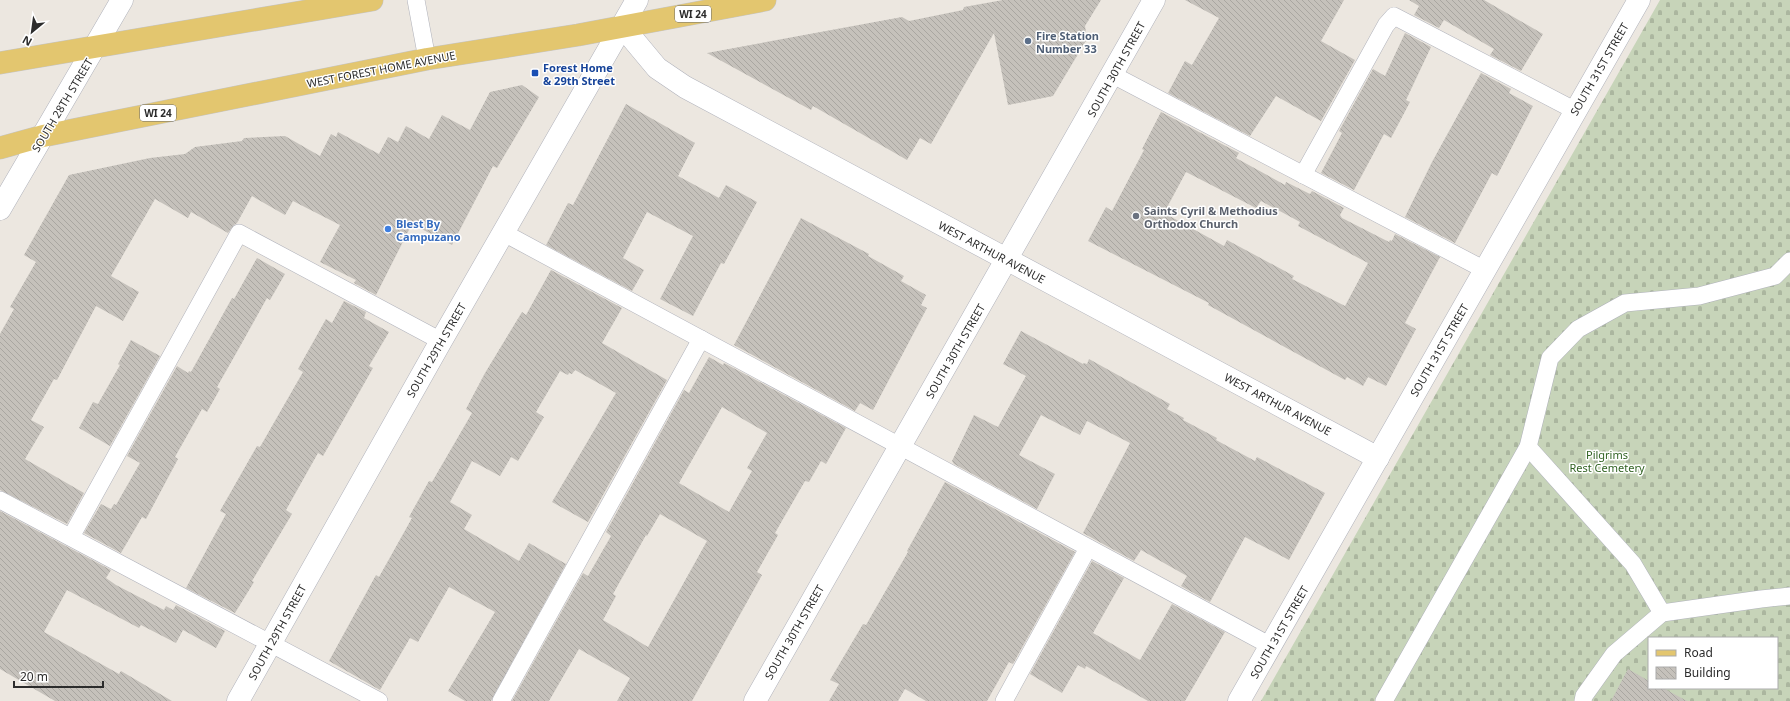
<svg xmlns="http://www.w3.org/2000/svg" width="1790" height="701" font-family="'Noto Sans',sans-serif">
<style>
.cemetery{fill:url(#cemetery-stones);fill-rule:evenodd}
.building{fill:url(#building-back-hatch);fill-rule:evenodd}
.lines{fill:none;stroke-linecap:round;stroke-linejoin:round}
.lane-casing{stroke:#b0b2bb;stroke-width:18}
.street-casing{stroke:#b0b2bb;stroke-width:23}
.primary-casing{stroke:#c4c4c4;stroke-width:23}
.lane{stroke:#fff;stroke-width:17}
.street{stroke:#fff;stroke-width:22}
.primary{stroke:#e3c66f;stroke-width:22}
.service-dot{fill:#5c6f8a;stroke:#fff;stroke-width:1.5}
.transit-dot{fill:#1a4fb4;stroke:#fff;stroke-width:1.5}
.worship-dot{fill:#6b7280;stroke:#fff;stroke-width:1.5}
.shop-dot{fill:#3f7fe0;stroke:#fff;stroke-width:1.5}
.labels{text-anchor:middle;dominant-baseline:central;stroke-width:3;stroke-linejoin:round;paint-order:stroke}
.shield{fill:#fff;stroke:#6b6b6b;stroke-width:1}
.shield-label{font-size:10px;font-weight:bold;fill:#2c2c2c}
.service-label{font-size:11px;font-weight:bold;fill:#4e5e75;stroke:#fff;text-anchor:start}
.transit-label{font-size:11px;font-weight:bold;fill:#164399;stroke:#fff;text-anchor:start}
.street-label{font-size:11px;fill:#2c2c2c;stroke:#fff}
.worship-label{font-size:11px;font-weight:bold;fill:#5b616d;stroke:#fff;text-anchor:start}
.shop-label{font-size:11px;font-weight:bold;fill:#366cbe;stroke:#fff;text-anchor:start}
.park-label{font-size:11px;fill:#316323;stroke:#fff}
</style>
<defs>
<pattern id="cemetery-stones" width="16" height="16" patternUnits="userSpaceOnUse"><rect width="16" height="16" fill="#c7d4b9"/><path d="M2 7V4a2 2 0 0 1 4 0v3zM10 15v-3a2 2 0 0 1 4 0v3z" fill="#abb69f"/></pattern>
<pattern id="building-back-hatch" width="6" height="6" patternUnits="userSpaceOnUse"><rect width="6" height="6" fill="#c5c1bb"/><path d="M-1 5l2 2M0 0l6 6M5-1l2 2" fill="none" stroke="#a9a6a1"/></pattern>
</defs>
<rect width="100%" height="100%" fill="#ece7e0"/>
<path class="cemetery" d="M1660,0h130v701h-529zM1649,638h128v50h-128z"/>
<g class="building">
<path d="M1003,0h98l-16,26 2,13 -34,57 -45,9 -14,-72 -63,111 -11,-6 -13,22 -94,-54 -2,4 -104,-57 195,-36 7,4 54,-11 1,-3z"/>
<path d="M1185,0h159l-23,41 34,19 -34,61 -45,-25 -26,40 -82,-43 17,-32 7,4 27,-47z"/>
<path d="M1409,0h75l59,34 -22,37 -31,-16 4,-6 -50,-29 -5,8 -25,-13 5,-9z"/>
<path d="M1405,33l26,14 -25,53 4,2 -19,36 -7,-4 -30,56 -33,-17 21,-40 -3,-2 34,-62 12,7z"/>
<path d="M1481,73l30,16 -2,4 24,13 -36,70 -5,-3 -37,70 -50,-26 27,-55z"/>
<path d="M522,85l17,12 -42,71 -4,-2 -41,79 -40,-21 -36,71 -22,-12 2,-3 -36,-18 20,-37 -47,-24 -8,14 -33,-19 -15,27 -3,2 -6,8 -37,-21 -3,6 -33,-19 -44,77 28,16 -16,29 -27,-15 -39,74 -3,-1 -23,41 13,7 -19,32 59,34 -17,31 -67,-34v-156l14,-25 -4,-2 26,-45 -12,-7 45,-80 81,-17 35,-4 10,-7 47,-6 2,-3 41,-2 35,20 11,-22 5,3 2,-5 41,22 9,-17 10,5 8,-16 23,13 13,-24 28,15 20,-38z"/>
<path d="M626,104l69,39 -17,33 41,22 7,-13 31,17 -33,62 -3,-1 -28,53 -33,-17 33,-63 -46,-24 -24,46 21,12 -12,21 -86,-46 22,-42 5,2z"/>
<path d="M1161,112l78,41 -3,5 49,27 1,-3 24,12 2,-3 32,17 -4,7 2,3 47,24 1,-2 2,1 3,-7 45,23 -35,66 11,6 -30,57 -18,-9 -5,9 -16,-9 -2,3 -137,-75 1,-2 -121,-62 18,-34 6,4 32,-61 -2,-1zM1186,172l70,36 5,-7 39,21 -2,4 70,37 -23,43 -53,-27 2,-3 -67,-36 -3,6 -60,-33z"/>
<path d="M801,218l68,36 -1,2 36,20 -3,5 25,14 -5,10 6,3 -54,102 -13,-7 -5,8 -121,-66z"/>
<path d="M257,258l28,16 -15,26 -3,-2 -29,52 -21,37 3,2 -13,23 -5,-3 -27,48 3,2 -32,60 -4,-2 -21,36 -37,-20 17,-29 10,5 3,-5 2,1 24,-42 -13,-7 50,-90 11,7 1,-2 2,1 41,-74 2,1z"/>
<path d="M551,270l71,38 -20,35 65,37 -79,142 -36,-20 64,-109 -41,-23 -3,4 -3,-1 -1,2 -8,-4 -24,41 8,5 -26,44 -7,-4 -11,19 -28,-15 -22,41 22,13 -8,14 55,32 10,-18 37,21 -75,137h-26l-17,-10 47,-79 -46,-25 -31,55 -8,-4 -30,52 -51,-29 47,-86 3,2 33,-59 -3,-1 20,-36 3,1 40,-69 -6,-4 19,-36 37,-61 4,3z"/>
<path d="M344,301l22,11 -2,6 25,14 -20,34 4,2 -50,88 -5,-3 -32,57 6,4 -40,67 2,1 -19,31 -49,-25 40,-74 -6,-3 37,-65 3,1 43,-75 -5,-3 28,-50 6,4z"/>
<path d="M1021,331l62,33 1,-1 3,1 2,-5 81,45 -3,5 17,9 -1,2 34,18 -1,2 39,21 2,-4 68,36 -36,67 -44,-23 -35,65 -29,-16 6,-10 -46,-26 -7,11 -51,-28 47,-90 -43,-22 -7,14 -39,-20 -22,40 36,19 -18,35 -83,-45 -2,-3 22,-46 24,12 28,-51 -23,-12z"/>
<path d="M131,340l29,16 -50,90 -31,-18 14,-26 5,2 22,-39 -2,-1z"/>
<path d="M709,357l14,8 1,-2 122,65 -20,36 -5,-3 -12,21 -4,-1 -30,52 3,2 -21,37 5,3 -70,126h-75l13,-23 -51,-29 -30,52h-37l71,-128 5,3 23,-40 -5,-4 78,-142 5,3zM722,407l45,26 -20,35 5,3 -23,41 -50,-29zM660,514l47,27 -59,106 -45,-27 13,-24 -3,-2 33,-59 1,1z"/>
<path d="M945,482l130,70 -62,112 -4,-2 -22,39h-61l-21,-12 -7,12h-69l10,-17 -9,-4 33,-56 3,1 42,-73 -1,-1z"/>
<path d="M0,511l111,59 -5,8 10,7 48,25 2,-4 7,4 3,-5 49,26 -9,17 -33,-18 -7,13 -35,-18 -2,3 -72,-38 -23,42 75,42 2,-3 51,30h-117l-55,-32z"/>
<path d="M1092,561l32,17 -31,55 47,27 32,-56 53,28 -40,69h-37l-62,-35 -1,3 -7,-4 -16,28 -32,-19z"/>
<path d="M1628,669l21,12v7h14l24,13h-76z"/>
</g>
<g class="lines">
<g class="lane-casing">
<g id="lane">
<path d="M416,0l11,59"/>
<path d="M1113,75l372,195"/>
<path d="M1303,175l83,-150 8,-9 182,95"/>
<path d="M504,233l767,413"/>
<path d="M1528,447l105,117 29,49"/>
<path d="M0,500l379,201"/>
<path d="M71,537l168,-304 202,108"/>
<path d="M501,701l200,-362"/>
<path d="M1004,701l84,-153"/>
<path d="M1384,701l144,-254 22,-89 28,-29 47,-26 74,-7 76,-20 15,-15"/>
<path d="M1583,701l1,-5 30,-42 48,-41 99,-14 29,-3"/>
</g>
</g>
<g class="street-casing">
<g id="street">
<path d="M622,26l35,42 28,19 693,371"/>
<path d="M0,209l122,-209"/>
<path d="M238,701l203,-360 196,-341"/>
<path d="M755,701l399,-701"/>
<path d="M1239,701l400,-701"/>
</g>
</g>
<g class="primary-casing">
<g id="primary">
<path d="M0,63l372,-63"/>
<path d="M0,148l43,-12 384,-77 151,-24 187,-35"/>
</g>
</g>
<use href="#lane" class="lane"/>
<use href="#street" class="street"/>
<use href="#primary" class="primary"/>
</g>
<circle class="service-dot" cx="1028" cy="41" r="4"/>
<rect class="transit-dot" x="531" y="69" width="8" height="8" rx="2"/>
<circle class="worship-dot" cx="1136" cy="216" r="4"/>
<circle class="shop-dot" cx="388" cy="229" r="4"/>
<g class="labels">
<g class="shield">
<rect x="675" y="6" width="36" height="16" rx="3"/>
<rect x="140" y="105" width="36" height="16" rx="3"/>
</g>
<g class="shield-label">
<text x="693" y="14">WI 24</text>
<text x="158" y="113">WI 24</text>
</g>
<g class="service-label">
<text x="1036" y="35">Fire Station<tspan x="1036" dy="13">Number 33</tspan></text>
</g>
<g class="transit-label">
<text x="543" y="67">Forest Home<tspan x="543" dy="13">&amp; 29th Street</tspan></text>
</g>
<g class="street-label">
<text transform="translate(381 69) rotate(-11)">WEST FOREST HOME AVENUE</text>
<text transform="translate(1116 69) rotate(-61)">SOUTH 30TH STREET</text>
<text transform="translate(1599 69) rotate(-60)">SOUTH 31ST STREET</text>
<text transform="translate(62 105) rotate(-59)">SOUTH 28TH STREET</text>
<text transform="translate(992 252) rotate(28)">WEST ARTHUR AVENUE</text>
<text transform="translate(436 350) rotate(-60)">SOUTH 29TH STREET</text>
<text transform="translate(1439 350) rotate(-60)">SOUTH 31ST STREET</text>
<text transform="translate(955 351) rotate(-60)">SOUTH 30TH STREET</text>
<text transform="translate(1278 404) rotate(28)">WEST ARTHUR AVENUE</text>
<text transform="translate(277 632) rotate(-61)">SOUTH 29TH STREET</text>
<text transform="translate(794 632) rotate(-60)">SOUTH 30TH STREET</text>
<text transform="translate(1279 632) rotate(-60)">SOUTH 31ST STREET</text>
</g>
<g class="worship-label">
<text x="1144" y="210">Saints Cyril &amp; Methodius<tspan x="1144" dy="13">Orthodox Church</tspan></text>
</g>
<g class="shop-label">
<text x="396" y="223">Blest By<tspan x="396" dy="13">Campuzano</tspan></text>
</g>
<g class="park-label">
<text x="1607" y="454">Pilgrims<tspan x="1607" dy="13">Rest Cemetery</tspan></text>
</g>
</g>
<rect x="1648" y="637" width="130" height="52" fill="#ffffff" stroke="#ababab"/>
<rect x="1656" y="650" width="20" height="6" fill="#e3c66f" stroke="#ababab"/>
<text x="1684" y="657" font-size="12" fill="#2c2c2c">Road</text>
<rect x="1656" y="667" width="20" height="12" fill="url(#building-back-hatch)" stroke="#ababab"/>
<text x="1684" y="677" font-size="12" fill="#2c2c2c">Building</text>
<g transform="translate(32 32) rotate(209)" stroke="#ffffff" stroke-width="3" paint-order="stroke">
<path d="M0-3L7 15L0 10L-7 15Z" fill="#2c2c2c"/>
<text y="-6" font-size="11" font-weight="bold" text-anchor="middle" fill="#2c2c2c">N</text>
</g>
<path d="M14 681v6h89v-6" fill="none" stroke="#2c2c2c" stroke-width="2"/>
<text x="20" y="681" font-size="12" fill="#2c2c2c" stroke="#ffffff" stroke-width="3" paint-order="stroke">20 m</text>
</svg>
